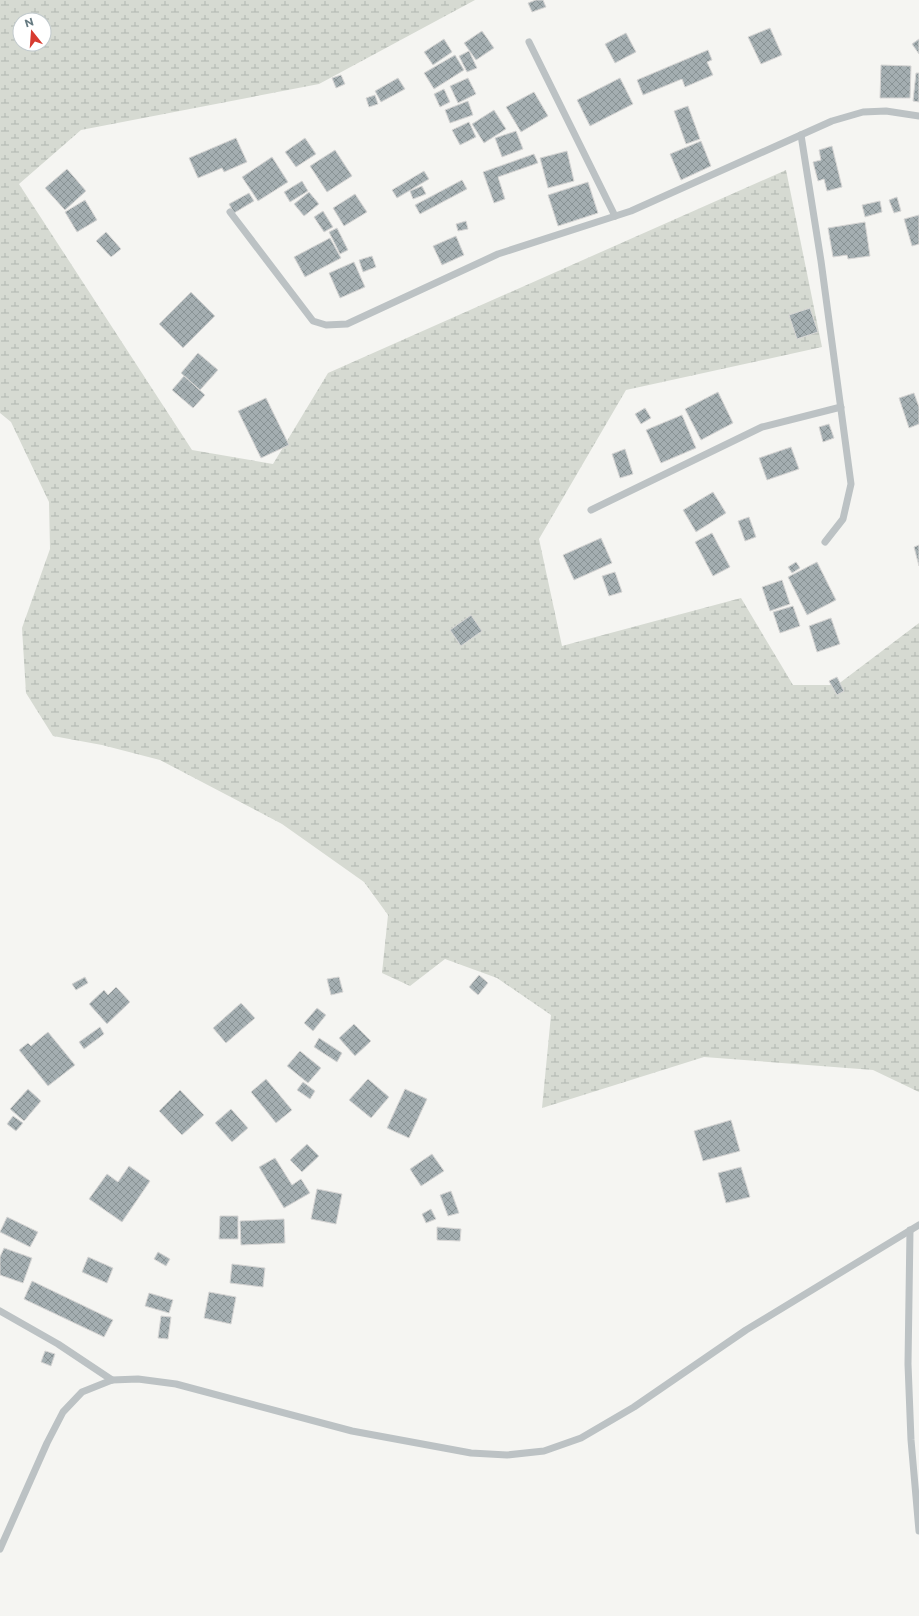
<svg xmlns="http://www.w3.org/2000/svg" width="919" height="1616" font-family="Montserrat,sans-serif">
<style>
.wetland{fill:url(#wetland-marsh);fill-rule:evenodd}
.building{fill:url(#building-cross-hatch);stroke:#d7d6d5}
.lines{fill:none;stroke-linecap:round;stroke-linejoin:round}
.minor{stroke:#bcc2c4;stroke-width:7}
</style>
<defs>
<pattern id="wetland-marsh" width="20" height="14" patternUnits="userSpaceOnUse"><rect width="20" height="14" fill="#d6dad2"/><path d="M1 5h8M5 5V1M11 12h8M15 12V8" fill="none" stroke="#b1b6b0"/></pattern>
<pattern id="building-cross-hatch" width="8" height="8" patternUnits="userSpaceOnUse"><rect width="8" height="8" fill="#a4aeb1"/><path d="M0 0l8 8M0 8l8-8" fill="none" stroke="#899395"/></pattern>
</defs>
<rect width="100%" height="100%" fill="#f5f5f2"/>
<path class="wetland" d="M0,0h475l-156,84 -238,46 -62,54 173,266 81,14 55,-91 458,-203 36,177 -196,43 -87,149 23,107 179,-48 52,87h44l82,-62v469l-46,-22 -169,-13 -162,51 9,-93 -54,-37 -52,-19 -35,27 -28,-13 6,-58 -24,-33 -82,-58 -122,-64 -58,-15 -49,-9 -27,-43 -4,-65 28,-79 -1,-47 -38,-80 -11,-9zM20,20h24v24h-24z"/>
<g class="building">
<path d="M536,0h7l3,7 -14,5 -4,-9z"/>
<path d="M770,28l12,27 -21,9 -13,-27z"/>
<path d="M482,31l12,17 -18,12 -12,-17z"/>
<path d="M626,33l10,19 -21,11 -10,-19z"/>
<path d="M444,39l8,13 -19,13 -9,-13z"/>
<path d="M919,39v15l-7,-10z"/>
<path d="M708,50l4,10 -5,2 6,13 -28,12 -3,-8 -39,16 -6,-15z"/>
<path d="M469,51l8,17 -10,4 -8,-16z"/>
<path d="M455,55l9,15 -30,19 -10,-16z"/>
<path d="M881,65l30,1 -1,32h-30z"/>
<path d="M916,73h3v29l-6,-1z"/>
<path d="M341,75l4,9 -9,4 -4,-10z"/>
<path d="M398,78l7,11 -24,13 -6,-11z"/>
<path d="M468,78l8,16 -18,9 -8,-17z"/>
<path d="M620,78l13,26 -43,22 -13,-26z"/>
<path d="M444,89l6,13 -10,5 -6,-13z"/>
<path d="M534,92l14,24 -27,16 -15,-25z"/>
<path d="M375,95l3,9 -9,3 -3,-9z"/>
<path d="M468,101l5,14 -23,8 -5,-13z"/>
<path d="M688,106l12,33 -14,5 -12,-33z"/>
<path d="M494,110l12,19 -22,14 -12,-19z"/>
<path d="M469,122l7,15 -16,8 -8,-15z"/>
<path d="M516,131l7,18 -21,8 -7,-19z"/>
<path d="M236,138l11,24 -23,10 -2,-4 -24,10 -9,-20z"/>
<path d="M305,138l11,16 -20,13 -11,-15z"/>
<path d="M701,141l10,25 -30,14 -11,-26z"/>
<path d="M832,146l10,41 -15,4 -3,-12 -6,2 -5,-19 8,-2 -2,-10z"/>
<path d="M335,150l17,26 -25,16 -17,-26z"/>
<path d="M567,151l7,30 -26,7 -8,-30z"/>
<path d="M534,154l4,9 -40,14 7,22 -11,4 -11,-31z"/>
<path d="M272,157l16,25 -30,19 -16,-24z"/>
<path d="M67,169l19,22 -21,19 -20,-22z"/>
<path d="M424,171l5,8 -32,19 -5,-8z"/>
<path d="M462,180l5,9 -47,25 -5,-9z"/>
<path d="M302,181l6,10 -18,11 -6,-10z"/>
<path d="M588,182l10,31 -40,13 -10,-31z"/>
<path d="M422,186l4,8 -13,5 -3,-8z"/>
<path d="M309,192l10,12 -15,12 -10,-12z"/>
<path d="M249,193l5,8 -20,12 -5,-9z"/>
<path d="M355,194l12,18 -23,14 -11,-18z"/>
<path d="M897,197l4,14 -7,2 -5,-13z"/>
<path d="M85,200l12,20 -20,12 -12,-20z"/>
<path d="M880,201l2,11 -17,5 -3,-12z"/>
<path d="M323,211l10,16 -9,5 -10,-15z"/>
<path d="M919,215v29l-7,2 -8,-27z"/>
<path d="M466,221l2,8 -10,2 -2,-7z"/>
<path d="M865,222l5,34 -22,3 -1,-4 -14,2 -5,-29z"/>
<path d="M337,228l11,22 -8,4 -11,-22z"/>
<path d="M106,232l15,17 -10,8 -15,-16z"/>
<path d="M456,236l8,19 -22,10 -9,-19z"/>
<path d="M330,238l11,20 -36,19 -11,-20z"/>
<path d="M372,256l4,11 -13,5 -4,-12z"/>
<path d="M354,262l11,25 -25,11 -11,-25z"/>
<path d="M191,292l24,24 -32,32 -24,-24z"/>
<path d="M810,308l8,24 -21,7 -8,-24z"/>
<path d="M198,353l20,17 -18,20 -19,-17z"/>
<path d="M184,376l21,19 -12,13 -21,-18z"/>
<path d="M718,392l15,31 -32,17 -16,-31z"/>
<path d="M914,393l5,14v17l-10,4 -10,-30z"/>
<path d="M266,398l23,47 -28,13 -23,-47z"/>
<path d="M645,408l6,10 -10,6 -6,-10z"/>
<path d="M682,415l14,33 -35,15 -15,-33z"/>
<path d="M829,424l5,14 -11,4 -4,-15z"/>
<path d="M791,447l8,22 -32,11 -8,-22z"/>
<path d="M625,449l8,25 -13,4 -8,-24z"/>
<path d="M713,492l13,21 -30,19 -13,-22z"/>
<path d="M749,517l7,20 -11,4 -7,-20z"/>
<path d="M712,533l18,34 -17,9 -18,-34z"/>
<path d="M601,538l11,25 -38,17 -11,-25z"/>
<path d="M919,545v21l-5,-19z"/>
<path d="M796,562l4,6 -8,5 -4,-6z"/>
<path d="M817,562l19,38 -29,15 -19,-38z"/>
<path d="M615,572l7,20 -13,4 -7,-20z"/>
<path d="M782,580l8,24 -20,7 -8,-24z"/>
<path d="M793,606l7,20 -20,7 -7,-21z"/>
<path d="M471,615l11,16 -21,15 -11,-16z"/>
<path d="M831,618l9,26 -23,8 -8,-26z"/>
<path d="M837,677l7,14 -7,4 -8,-14z"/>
<path d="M479,975l9,8 -10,12 -9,-8z"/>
<path d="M85,977l3,6 -12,7 -4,-6z"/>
<path d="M339,977l4,15 -12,3 -4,-16z"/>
<path d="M116,987l14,15 -23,22 -18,-20 15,-14 4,5z"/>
<path d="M241,1003l14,15 -29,25 -13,-15z"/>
<path d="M317,1008l9,7 -13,16 -9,-8z"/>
<path d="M354,1024l17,17 -16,15 -16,-18z"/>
<path d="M100,1027l4,7 -20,15 -5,-7z"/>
<path d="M48,1032l27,33 -27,21 -29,-36 9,-7 3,3z"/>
<path d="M319,1038l23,15 -5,9 -23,-15z"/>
<path d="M300,1051l21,17 -13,15 -21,-17z"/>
<path d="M266,1079l26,31 -16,13 -25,-31z"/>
<path d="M368,1079l21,18 -18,21 -22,-18z"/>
<path d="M303,1082l12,9 -5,8 -13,-9z"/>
<path d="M28,1089l13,12 -17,20 -14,-12z"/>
<path d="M405,1089l22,10 -18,39 -22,-10z"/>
<path d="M180,1090l24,25 -22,20 -23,-24z"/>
<path d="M231,1109l17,19 -16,14 -17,-19z"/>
<path d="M13,1116l10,7 -7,8 -9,-7z"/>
<path d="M731,1120l9,31 -37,10 -9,-30z"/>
<path d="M307,1144l12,12 -17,16 -12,-12z"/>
<path d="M432,1154l12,17 -23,15 -11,-17z"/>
<path d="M275,1158l17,27 9,-6 9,14 -26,15 -25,-41z"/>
<path d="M129,1166l21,15 -28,41 -33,-23 18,-25 11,8z"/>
<path d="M741,1167l9,30 -24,6 -8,-30z"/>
<path d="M317,1189l25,5 -6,30 -25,-5z"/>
<path d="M451,1191l8,22 -11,3 -8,-21z"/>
<path d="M431,1209l5,10 -10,4 -4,-9z"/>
<path d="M220,1216h18v23h-19z"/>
<path d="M7,1217l31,15 -8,15 -30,-15z"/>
<path d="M284,1219l1,24 -44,2 -1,-24z"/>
<path d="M437,1227l24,2 -1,12 -23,-1z"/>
<path d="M4,1248l28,10 -9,25 -23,-8v-18z"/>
<path d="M158,1252l12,7 -4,7 -12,-7z"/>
<path d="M88,1257l25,11 -6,15 -25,-11z"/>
<path d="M232,1264l33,4 -2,19 -33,-4z"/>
<path d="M32,1281l81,39 -9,17 -80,-38z"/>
<path d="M209,1292l27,5 -5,27 -27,-6z"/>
<path d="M149,1293l24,7 -4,13 -24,-7z"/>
<path d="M161,1316l10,1 -3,22 -10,-1z"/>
<path d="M45,1351l10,3 -4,12 -10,-4z"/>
</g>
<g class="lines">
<g class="minor">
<path d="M529,42l86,174"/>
<path d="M801,135l20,126 30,223 -8,35 -18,23"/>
<path d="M230,212l83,109 13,4 21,-1 151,-70 133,-43 201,-90 31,-9 23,-1 33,5"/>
<path d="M591,510l171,-83 79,-20"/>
<path d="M910,1230l-2,134 3,76 8,91"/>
<path d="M0,1311l58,33 54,36"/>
<path d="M0,1549l47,-106 16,-31 19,-20 30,-12 26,-1 38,5 176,47 119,22 36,2 37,-4 37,-13 53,-31 112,-77 173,-105"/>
</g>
</g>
<g transform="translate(32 32) rotate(343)"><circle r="19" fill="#ffffff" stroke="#c2cacd"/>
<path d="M0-3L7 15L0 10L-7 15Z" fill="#d73b30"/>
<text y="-6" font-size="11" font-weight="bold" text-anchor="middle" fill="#667a81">N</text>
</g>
</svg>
